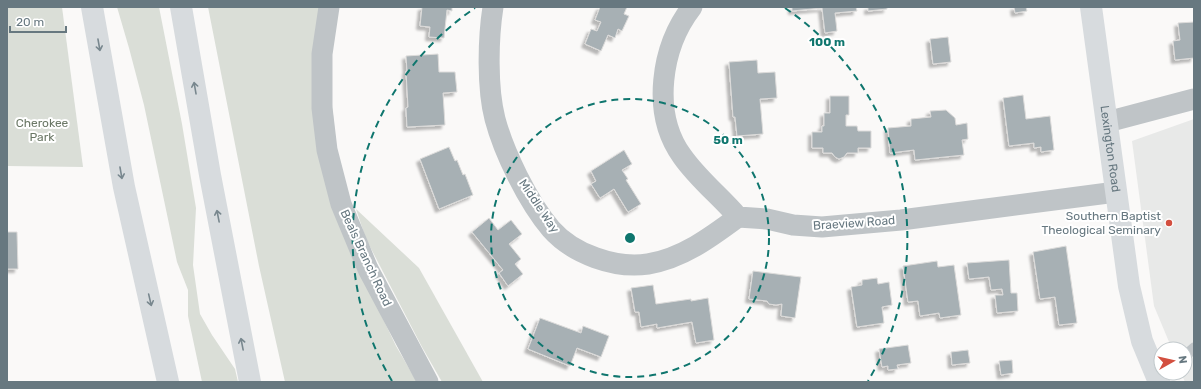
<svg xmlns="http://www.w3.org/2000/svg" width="1201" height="389" font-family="Rubik,sans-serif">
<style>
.built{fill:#e8e9e8}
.green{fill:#daded7}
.building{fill:#a7b0b4;stroke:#dcdbda;filter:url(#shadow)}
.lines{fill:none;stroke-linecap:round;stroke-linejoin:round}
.lane{stroke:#bfc4c7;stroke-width:11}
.street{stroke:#bfc4c7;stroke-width:21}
.primary{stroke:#d7dbde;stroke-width:22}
.highway{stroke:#d7dbde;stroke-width:22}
.oneway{stroke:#78878e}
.ring{fill:none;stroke:#0f766e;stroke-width:2;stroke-dasharray:7 5}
.poi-dot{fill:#d34f3f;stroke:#fff;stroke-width:1.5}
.labels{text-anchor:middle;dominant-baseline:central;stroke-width:4;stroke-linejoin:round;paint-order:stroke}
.park-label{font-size:12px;fill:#6b7866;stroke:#fff}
.street-label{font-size:12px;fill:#677880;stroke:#fff}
.poi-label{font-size:12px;fill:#677880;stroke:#fff;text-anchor:end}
.centre{fill:#0f766e;stroke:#fff;stroke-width:2}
.ring-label{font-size:12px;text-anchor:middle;font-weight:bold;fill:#0f766e;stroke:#fff;stroke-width:4;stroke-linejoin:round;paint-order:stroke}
</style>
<defs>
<filter id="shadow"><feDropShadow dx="-3.5" dy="3.5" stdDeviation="1" flood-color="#0004"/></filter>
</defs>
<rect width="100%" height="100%" fill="#faf9f8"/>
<path class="built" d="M1194,119v263h-9l-4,-9h4v-24h-13l-18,-43 -22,-165z"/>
<g class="green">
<path d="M7,7h55l21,160 -76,-1z"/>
<path d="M117,7h42l23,117 14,84 -3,57 7,49 12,21 23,34 3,13h-36l-14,-66v-26l-11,-28 -33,-157 -15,-57z"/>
<path d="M208,7h114l24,234 50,105 21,36h-132l-26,-116z"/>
<path d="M356,209l63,59 64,114h-41l-20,-35 -56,-108z"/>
</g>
<g class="building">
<path d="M422,7h30v4l-5,-1 -3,28 -15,-1 1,-10 -10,-1z"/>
<path d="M600,7h27l-3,7 5,2 -7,15 -4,-2 -3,9 -7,-3 -7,16 -16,-7 6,-15 6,2 4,-9 -6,-2z"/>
<path d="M792,7h64l1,4 -22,2 2,18 -12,2 -3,-25 -30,3z"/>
<path d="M868,7h19v2l-19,2z"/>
<path d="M1014,7h12l1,4 -12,2z"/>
<path d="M1194,22v36l-19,2 -2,-19 7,-1 -2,-17z"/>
<path d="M948,37l3,25 -18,2 -3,-25z"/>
<path d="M438,54l1,18h16l2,20 -14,1 2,32 -38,2 -1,-19 2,-1 -2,-36h1l-1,-15z"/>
<path d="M757,60l1,13 17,-1 2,26 -17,1 3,35 -26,2 -2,-19h-2l-4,-55z"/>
<path d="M1023,95l3,24 24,-3 4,34 -13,2v-5l-7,1v-5l-25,3 -6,-48z"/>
<path d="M830,96h19v19h-3v11h11l1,5h13v17h-13v5h-11l-3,4 -5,2 -4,-2 -3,-4h-9v-5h-11v-16h10v-6h2v-13h6z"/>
<path d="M946,110l9,8 1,7 11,-2 1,16 -6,1 2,15 -49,5 -1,-10 -24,3 -2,-25 23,-2v-7l20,-2 -1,-6z"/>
<path d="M449,147l6,14 2,-1 6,15 2,-1 8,21 -34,14 -19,-50z"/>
<path d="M624,150l8,14 -10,6 6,9 -2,1 15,24 -13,8 -14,-23 -14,9 -9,-14 5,-3 -5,-10z"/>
<path d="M489,218l9,12 13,-10 11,14 -13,10 12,15 -6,5 8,10 -15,12 -9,-13 4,-3 -31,-38z"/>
<path d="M7,232h10l1,37h-11z"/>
<path d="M1066,246l11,77 -18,2 -4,-28 -15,2 -7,-47z"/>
<path d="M1009,260l2,33h6l1,18 -21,2 -2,-18h8l-1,-6 -11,1 -2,-13 -20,2 -2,-16z"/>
<path d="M937,261l1,6 16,-2 7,50 -21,3 -1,-5 -19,3 -2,-15 -10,1 -5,-36z"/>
<path d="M753,271l48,6 -6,41 -14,-2 1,-12 -6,1 -7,-1 -2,-3 -18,-2z"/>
<path d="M877,278l1,6 11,-2 3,23 -10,2 2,16 -27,4 -6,-40 11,-2v-5z"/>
<path d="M653,285l3,19 35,-5v2l17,-3 6,42 -18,3 -4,-21 -35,6v-4l-16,3 -2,-15h-4l-4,-24z"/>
<path d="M540,318l41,15 2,-7 26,10 -8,21 -24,-9 -7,18 -42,-17z"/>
<path d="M908,345l3,18 -14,2 1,4 -10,1v-4l-6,1 -3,-18z"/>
<path d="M968,350l2,13 -18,2 -1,-13z"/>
<path d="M1012,360l1,13 -12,2 -2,-14z"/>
</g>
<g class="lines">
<path class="lane" d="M1185,356l9,-8"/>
<g class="street">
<path d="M329,7l-7,47v54l5,42 14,54 27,65 60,113"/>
<path d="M493,7c-5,32 -6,81 2,112 9,34 33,83 56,110 22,25 64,40 97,35 35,-6 63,-27 90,-47"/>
<path d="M692,7c-31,40 -41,106 -10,149 16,23 38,40 56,61l29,2 26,6 29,2 79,-7 215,-28"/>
<path d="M1107,122l87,-23"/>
</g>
<path class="primary" id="s1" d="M1091,7l38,279 13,55 17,41"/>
<g class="highway">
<path d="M92,7l32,180 44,195"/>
<path d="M181,7l29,168 40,207"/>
</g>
</g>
<defs><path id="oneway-shaft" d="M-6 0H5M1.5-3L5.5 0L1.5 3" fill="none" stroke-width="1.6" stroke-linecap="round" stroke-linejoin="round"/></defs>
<g class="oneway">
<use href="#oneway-shaft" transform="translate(99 45) rotate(80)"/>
<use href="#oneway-shaft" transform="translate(195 88) rotate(-100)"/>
<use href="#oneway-shaft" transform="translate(121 173) rotate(80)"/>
<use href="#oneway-shaft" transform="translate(218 216) rotate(-101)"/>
<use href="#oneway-shaft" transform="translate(150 300) rotate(77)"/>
<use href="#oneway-shaft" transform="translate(242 344) rotate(-101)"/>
</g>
<g class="ring">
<circle cx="630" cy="238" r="139"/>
<path d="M392 381A278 278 0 0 1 475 8M785 8A278 278 0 0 1 868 381"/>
</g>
<circle class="poi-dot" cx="1169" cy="223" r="4"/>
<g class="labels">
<g class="park-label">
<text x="42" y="123">Cherokee<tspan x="42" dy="14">Park</tspan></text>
</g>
<g class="street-label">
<text stroke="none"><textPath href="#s1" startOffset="143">Lexington Road</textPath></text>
<text transform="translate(539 206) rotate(56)">Middle Way</text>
<text transform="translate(854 223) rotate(-4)">Braeview Road</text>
<text transform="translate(366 258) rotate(65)">Beals Branch Road</text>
</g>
<g class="poi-label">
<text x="1161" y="216">Southern Baptist<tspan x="1161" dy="14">Theological Seminary</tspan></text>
</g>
</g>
<circle cx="630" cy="238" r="6" class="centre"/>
<g class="ring-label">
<text x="827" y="46">100 m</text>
<text x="728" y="144">50 m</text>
</g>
<rect width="1201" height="389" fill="none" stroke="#677880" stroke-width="16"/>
<g transform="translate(1173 361) rotate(82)"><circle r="19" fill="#ffffff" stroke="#c2c9cc"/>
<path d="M0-3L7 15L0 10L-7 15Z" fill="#d34f3f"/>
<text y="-6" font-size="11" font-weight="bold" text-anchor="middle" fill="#677880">N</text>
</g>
<path d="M10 26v6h56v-6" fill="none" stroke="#677880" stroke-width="2"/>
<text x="16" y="26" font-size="12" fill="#677880" stroke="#ffffff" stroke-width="3" paint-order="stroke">20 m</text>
</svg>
